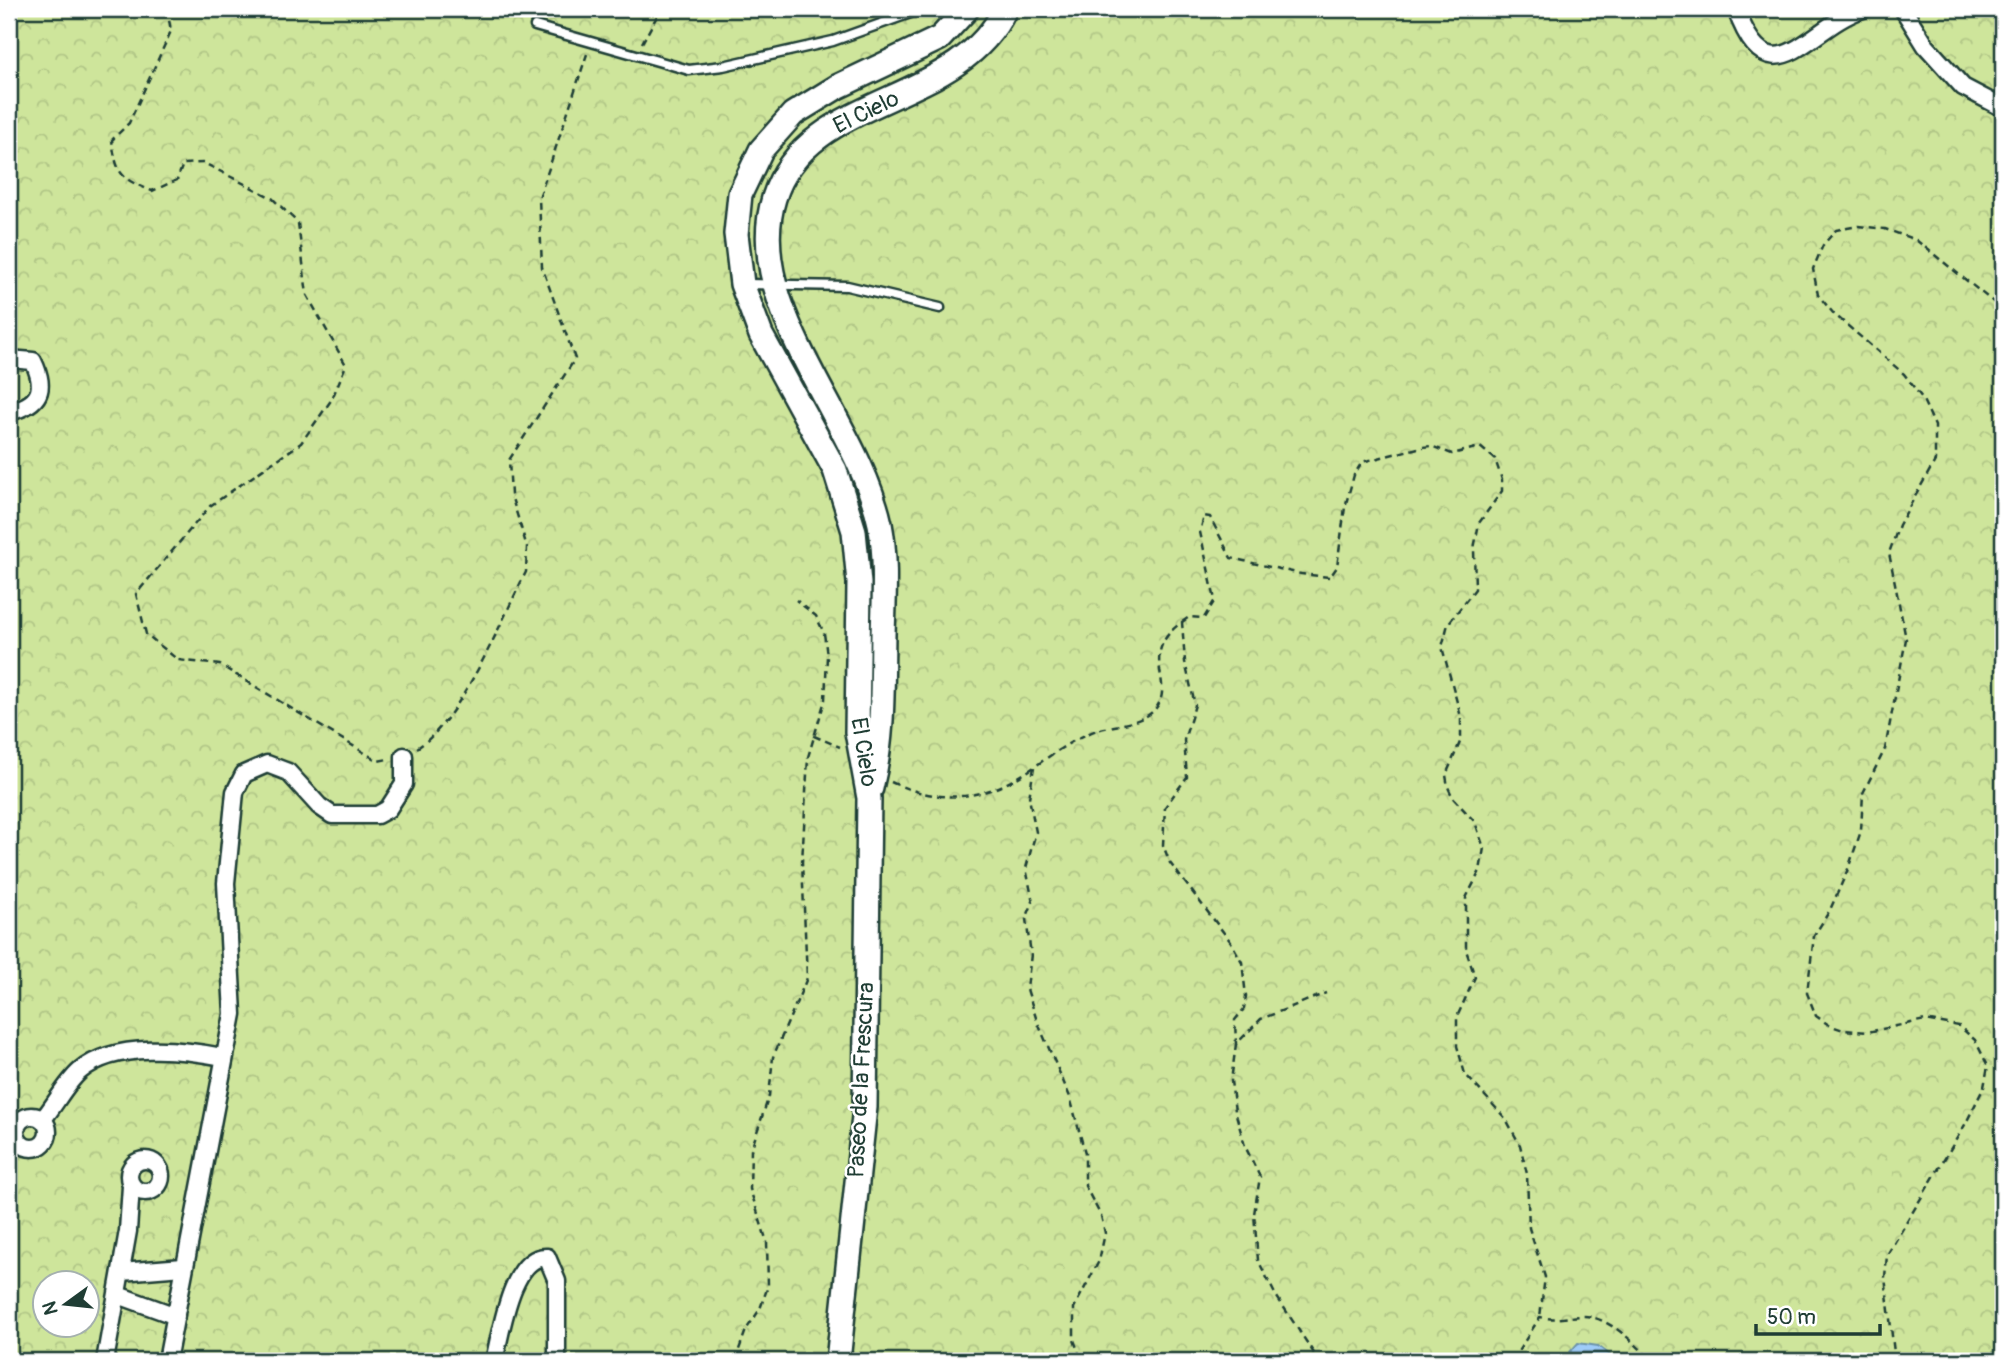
<svg xmlns="http://www.w3.org/2000/svg" width="2012" height="1370" font-family="Pangolin,sans-serif">
<style>
.forest{fill:url(#forest-crowns);stroke:#769168;stroke-width:2;fill-rule:evenodd}
.water{fill:url(#water-rules);stroke:#6c93aa;stroke-width:2}
.lines{fill:none;stroke-linecap:round;stroke-linejoin:round}
.lane-casing{stroke:#1f3d34;stroke-width:13}
.street-casing{stroke:#1f3d34;stroke-width:21}
.secondary-casing{stroke:#1f3d34;stroke-width:28}
.path{stroke:#1f3d34;stroke-width:2.5;stroke-dasharray:7 5;stroke-linecap:butt}
.lane{stroke:#fff;stroke-width:8}
.street{stroke:#fff;stroke-width:16}
.secondary{stroke:#fff;stroke-width:23}
.labels{text-anchor:middle;dominant-baseline:central;stroke-width:5;stroke-linejoin:round;paint-order:stroke}
.street-label{font-size:23px;fill:#1f3d34;stroke:#fff}
</style>
<defs>
<pattern id="forest-crowns" width="20" height="18" patternUnits="userSpaceOnUse" patternTransform="scale(1.75)"><rect width="20" height="18" fill="#cee59b"/><path d="M2 6a3 3 0 1 1 6 0M12 15a3 3 0 1 1 6 0" fill="none" stroke="#b0c586"/></pattern>
<pattern id="water-rules" width="6" height="5" patternUnits="userSpaceOnUse" patternTransform="scale(1.75)"><rect width="6" height="5" fill="#9fccf9"/><path d="M0 2.5h6" fill="none" stroke="#88b0d6"/></pattern>
</defs>
<rect width="100%" height="100%" fill="#fff4ef"/>
<filter id="ink" filterUnits="userSpaceOnUse"><feTurbulence type="fractalNoise" baseFrequency=".0143" numOctaves="2"/><feDisplacementMap in="SourceGraphic" scale="14" xChannelSelector="R" yChannelSelector="G"/><feConvolveMatrix kernelMatrix="1 2 1 2 8 2 1 2 1" color-interpolation-filters="sRGB"/></filter>
<g filter="url(#ink)">
<path class="forest" d="M9,9h1994v1352h-1994zM46,1282h42v42h-42z"/>
<path class="water" d="M1578,1343l20,3 20,15h-50l2,-9z"/>
<g class="lines">
<g class="lane-casing">
<g id="lane">
<path d="M535,26l154,44 34,-4 110,-25 89,-32"/>
<path d="M746,284l101,2 93,22"/>
</g>
</g>
<g class="street-casing">
<g id="street">
<path d="M1736,9c34,96 72,17 127,0"/>
<path d="M1903,9l23,37 37,41 40,21"/>
<path d="M9,359l24,2c14,29 7,43 -24,51"/>
<circle cx="32" cy="1132" r="16"/>
<path d="M43,1119c12,-14 23,-36 37,-48 35,-30 103,-22 143,-14"/>
<circle cx="145" cy="1176" r="16"/>
<path d="M121,1272l62,-5"/>
<path d="M118,1295l58,21"/>
<path d="M105,1361l23,-130 3,-45"/>
<path d="M167,1361l66,-347 -7,-131 9,-91 9,-18 23,-10 21,8 31,34 13,9h45l11,-6 16,-25v-28"/>
<path d="M494,1361c7,-27 17,-106 53,-104l10,24v80"/>
</g>
</g>
<g class="secondary-casing">
<g id="secondary">
<path d="M871,788c13,-51 11,-101 12,-153 1,-36 4,-75 -3,-111 -22,-104 -139,-219 -106,-326 32,-105 185,-91 231,-189"/>
<path d="M838,1361l27,-254 4,-309 -12,-66 2,-149 -5,-52 -19,-61 -74,-135 -19,-51 -6,-50 4,-40 21,-44 32,-36 44,-27 103,-49 27,-29"/>
</g>
</g>
<g class="path">
<path d="M167,9l4,22 -42,92 -17,17c5,34 7,38 40,51l25,-11 6,-16 21,-1 68,35 26,25 9,72 39,70 -14,34 -31,44 -91,63 -74,88 10,40 32,26 42,5 158,96 10,-2"/>
<path d="M642,43l19,-34"/>
<path d="M1182,622l7,-5 15,1 11,-18 -15,-68 4,-16 6,1 21,41 70,16 29,3 7,-10 8,-60 9,-32 8,-13 60,-15 9,-1 21,8 28,-7 15,12 7,21v11l-23,32 -5,26 1,40 -27,35 -6,23 19,70v23l-15,35 2,12 5,11 22,24 9,26 -4,23 -14,27v52l9,27 -18,40v29l8,28 41,45 14,26 7,29 2,54 16,49 -5,40"/>
<path d="M814,736l26,11"/>
<path d="M417,748c43,-26 85,-129 109,-176l1,-25 -16,-52 -2,-35 66,-101 -33,-92 -3,-69 48,-144"/>
<path d="M1034,767l-5,31 7,34 -10,36 7,34 -7,17 5,35 -4,35 10,32 33,76 15,56v33l16,30 4,17 -6,28 -25,47v32l8,21"/>
<path d="M891,782c54,24 97,18 146,-17 18,-13 38,-27 60,-35 17,-5 48,-7 59,-22 20,-26 -19,-54 26,-86l3,40 10,43 -11,35 3,37 -22,30 -2,38 7,18 61,79 11,20 4,34 -2,13 -9,11 1,24 25,-25 65,-26"/>
<path d="M1236,1044l-5,37 4,30 10,35 15,31 -6,37 4,46 17,34 44,67"/>
<path d="M735,1361l11,-31 14,-21 8,-23 -1,-44 -17,-53 1,-39 18,-54 4,-39 34,-79 -5,-116 6,-105 17,-57 2,-44 -3,-23 -8,-17 -20,-16"/>
<path d="M1512,1361l28,-44c16,4 29,-1 44,-1 25,1 52,28 68,45"/>
<path d="M1895,1361l-10,-84 2,-22 79,-132 18,-36 4,-21 -13,-26 -16,-14 -34,-6 -57,12 -25,-2 -14,-5 -13,-9 -9,-23 7,-57 16,-26 18,-41 13,-38 2,-38 22,-44 21,-110 -17,-86 10,-28 36,-64v-35l-13,-28 -18,-24 -70,-60 -16,-19 -5,-26 10,-24 13,-15 22,-4 27,3 31,11 81,65 6,1"/>
</g>
<use href="#lane" class="lane"/>
<use href="#street" class="street"/>
<use href="#secondary" class="secondary"/>
</g>
</g>
<g class="labels">
<g class="street-label">
<text transform="translate(866 112) rotate(-26)">El Cielo</text>
<text transform="translate(864 752) rotate(81)">El Cielo</text>
<text transform="translate(861 1080) rotate(-87)">Paseo de la Frescura</text>
</g>
</g>
<rect width="2012" height="1370" fill="none" stroke="#fff" stroke-width="35"/>
<rect x="18" y="18" width="1977" height="1335" fill="none" stroke="#1f3d34" stroke-width="2.5" filter="url(#ink)"/>
<g transform="translate(66 1304) rotate(255)"><circle r="33" fill="#ffffff" stroke="#a5b1ae" stroke-width="2"/>
<path d="M0-5L12 26L0 18L-12 26Z" fill="#1f3d34"/>
<text y="-10" font-size="19" font-weight="bold" text-anchor="middle" fill="#1f3d34">N</text>
</g>
<path d="M1756 1324v10h124v-10" fill="none" stroke="#1f3d34" stroke-width="3.5"/>
<text x="1767" y="1324" font-size="21" fill="#1f3d34" stroke="#ffffff" stroke-width="5" paint-order="stroke">50 m</text>
</svg>
